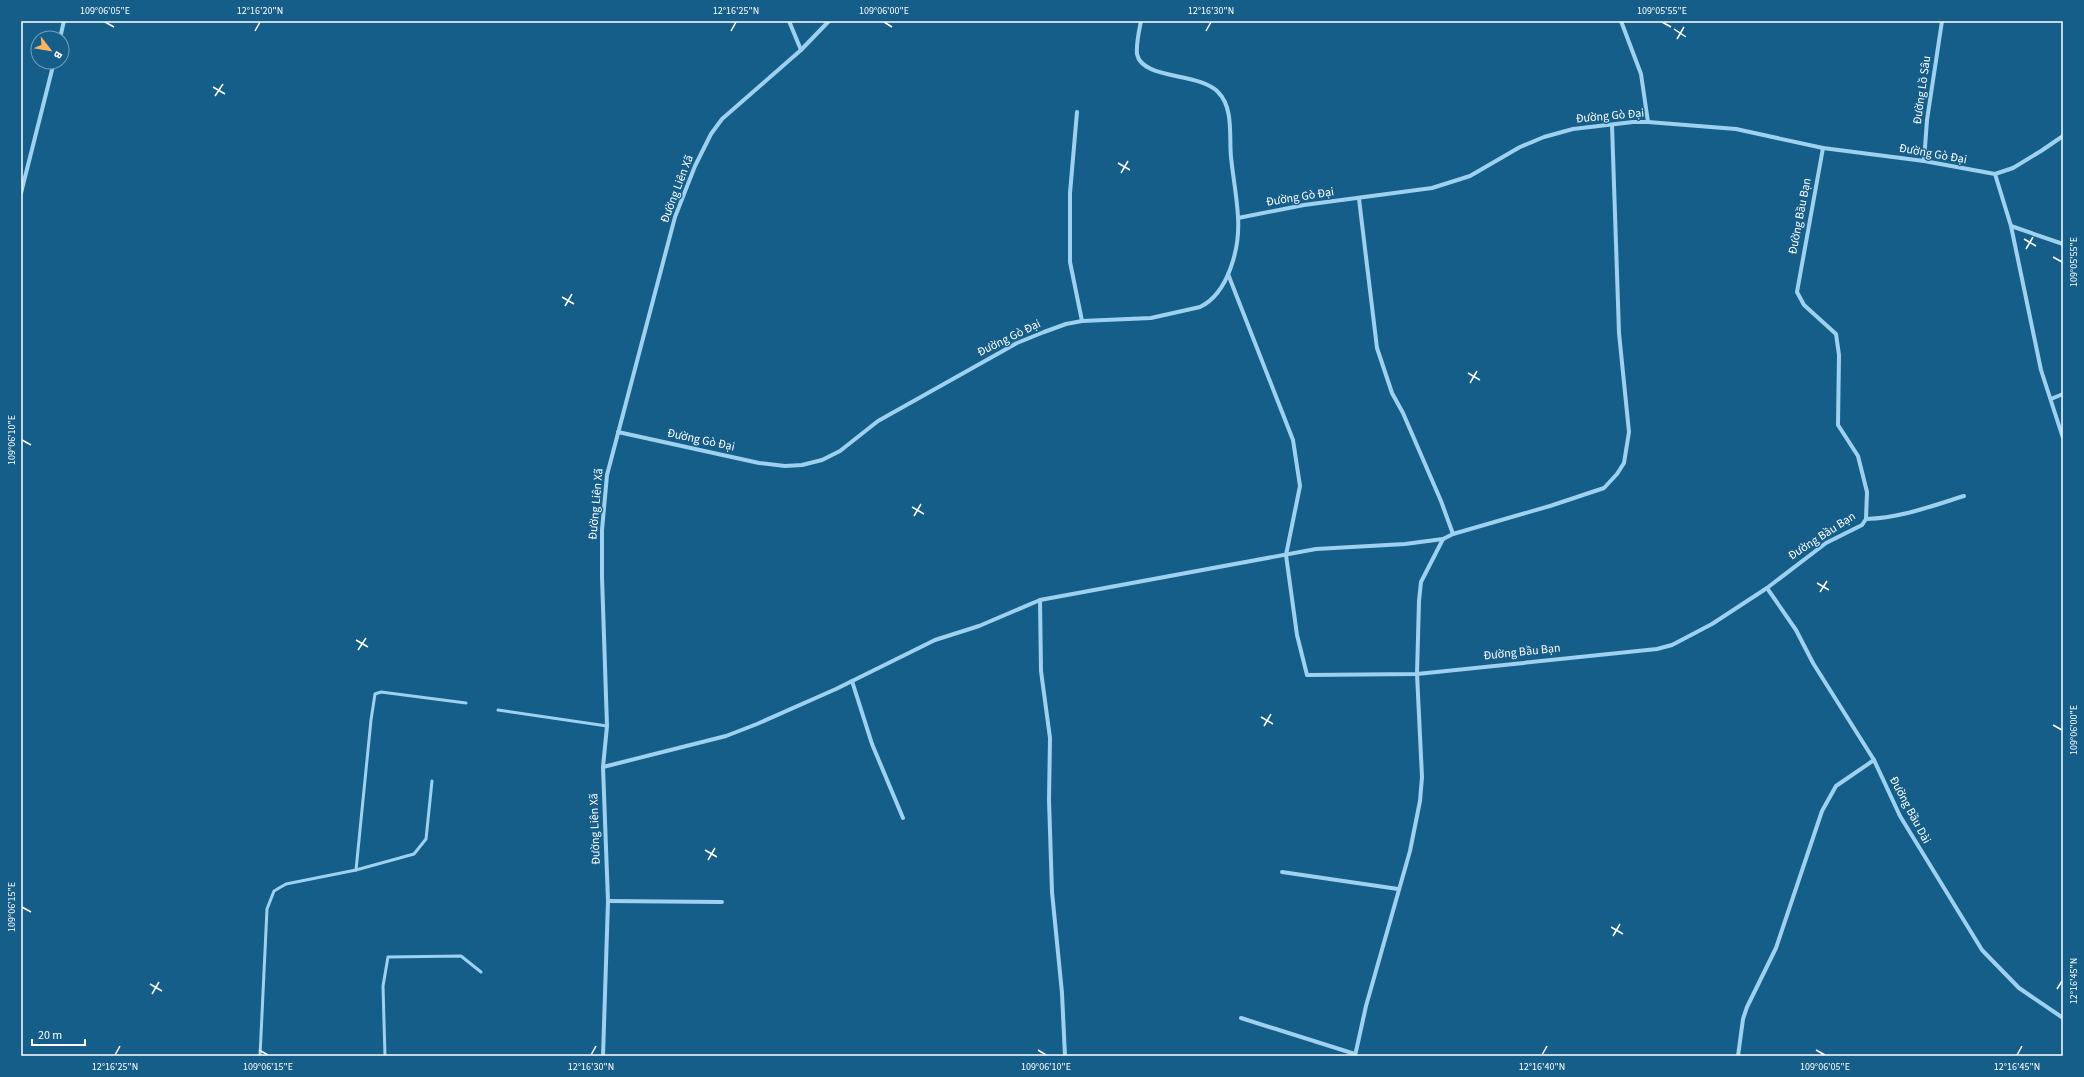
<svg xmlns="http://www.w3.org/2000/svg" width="2084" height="1077" font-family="'Source Sans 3',sans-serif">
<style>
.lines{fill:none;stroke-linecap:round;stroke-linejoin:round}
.lane{stroke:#9ed1ef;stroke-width:3}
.street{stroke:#9ed1ef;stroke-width:4}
.ticks{fill:none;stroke:#fff;stroke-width:1.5}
.labels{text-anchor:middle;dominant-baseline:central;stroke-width:3;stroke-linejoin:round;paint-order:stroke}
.street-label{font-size:12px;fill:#fff;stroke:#165e8a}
.neatline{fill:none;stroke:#fff;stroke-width:1.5}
.ticks-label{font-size:10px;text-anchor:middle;fill:#fff}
</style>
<rect width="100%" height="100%" fill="#165e8a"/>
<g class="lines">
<g class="lane">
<path d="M498,710l109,16"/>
<path d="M356,870l58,-16 12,-15 6,-58"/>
<path d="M260,1056l7,-147 7,-18 12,-7 70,-14 15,-150 4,-26 6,-2 85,11"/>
<path d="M385,1056l-2,-70 5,-29 73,-1 20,16"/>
</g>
<g class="street">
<path d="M789,21l12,29"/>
<path d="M1621,21l20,53 7,48"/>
<path d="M60,38l4,-17"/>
<path d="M1077,112l-7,81v69l12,59"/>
<path d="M1924,161l3,-41 15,-99"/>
<path d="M1995,174l16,52 30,144 22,68"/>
<path d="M21,193l33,-131"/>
<path d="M1359,199l18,149 15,45 11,20 38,88 12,33"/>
<path d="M1238,218l66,-13 128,-17 38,-12 50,-29 24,-10 29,-8 60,-7h15l88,7 87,19 101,13 71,13 18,-6 28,-17 22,-15"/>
<path d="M2011,226l52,18"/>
<path d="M1228,274l65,166 7,46 -14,69 11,80 10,40 110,-1 240,-25 15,-4 40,-21 55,-36 59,-45 36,-18 4,-6 1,-27 -9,-36 -20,-31 1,-70 -3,-21 -32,-29 -7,-13 26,-144"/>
<path d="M2051,399l12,-5"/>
<path d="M618,432l141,31 26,3 17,-1 20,-5 18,-9 38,-30 139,-78 27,-11 22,-8 16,-3 69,-3 49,-11c29,-14 40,-60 38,-90 -1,-20 -5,-40 -7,-60 -2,-20 3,-49 -13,-65 -19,-20 -76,-12 -81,-38 -1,-10 2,-23 4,-33"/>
<path d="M1866,519c34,-1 66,-13 98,-23"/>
<path d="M1767,588l29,42 17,33 61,97 26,56 82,134 37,38 44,30"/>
<path d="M1040,600l1,71 9,67 -1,62 3,92 10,101 3,63"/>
<path d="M852,681l20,63 31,74"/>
<path d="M603,767l123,-31 31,-12 79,-35 99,-49 44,-14 61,-26 276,-51 89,-5 38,-5 10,-5 97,-28 54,-18 13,-14 7,-11 5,-31 -10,-99 -7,-208"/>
<path d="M1282,872l116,17"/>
<path d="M608,901l114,1"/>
<path d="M1241,1018l114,36"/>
<path d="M603,1056l5,-155 -5,-134 4,-41 -5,-149v-47l5,-55 68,-258 20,-51 16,-32 11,-15 79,-69 28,-29"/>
<path d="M1355,1056l11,-50 44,-155 10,-50 2,-24 -5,-103 2,-73 2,-19 22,-43"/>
<path d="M1738,1056l5,-37 4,-12 29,-59 46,-137 14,-25 38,-26"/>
</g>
</g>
<path class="ticks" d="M105,22l9,5M884,22l8,5M1662,22l9,5M1674,29l12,8M255,31l5,-9M731,31l5,-9M1206,31l5,-9M1677,39l7,-12M213,87l12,7M215,96l8,-12M1118,163l12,7M1121,173l7,-12M2024,239l12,7M2026,249l7,-12M2053,257l9,5M562,297l12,7M565,306l7,-12M1468,373l12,7M1470,383l7,-12M22,440l9,5M912,507l12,7M914,516l7,-12M1817,583l12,7M1820,592l7,-11M356,640l12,7M358,650l8,-12M1261,717l12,7M2053,725l9,5M1264,726l7,-12M705,850l12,7M708,860l7,-12M22,907l9,5M1611,927l12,7M1613,936l7,-12M150,984l12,7M2057,989l5,-8M152,994l7,-12M259,1050l9,5M1038,1050l8,5M1816,1050l9,5M115,1055l5,-9M591,1055l5,-9M1542,1055l5,-9M2017,1055l5,-9"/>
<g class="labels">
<g class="street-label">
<text transform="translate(1922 90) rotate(-82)">Đường Lồ Sâu</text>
<text transform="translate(1610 116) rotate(-5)">Đường Gò Đại</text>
<text transform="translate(1933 154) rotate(10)">Đường Gò Đại</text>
<text transform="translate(677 189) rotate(-69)">Đường Liên Xã</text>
<text transform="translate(1300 197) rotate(-9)">Đường Gò Đại</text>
<text transform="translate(1800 216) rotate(-79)">Đường Bầu Bạn</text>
<text transform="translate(1009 338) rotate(-26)">Đường Gò Đại</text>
<text transform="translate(701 440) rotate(12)">Đường Gò Đại</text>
<text transform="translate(596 504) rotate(-85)">Đường Liên Xã</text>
<text transform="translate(1822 536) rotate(-33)">Đường Bầu Bạn</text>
<text transform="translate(1522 652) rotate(-6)">Đường Bầu Bạn</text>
<text transform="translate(1910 810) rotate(62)">Đường Bầu Dài</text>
<text transform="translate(595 829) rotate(-92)">Đường Liên Xã</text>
</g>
</g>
<rect width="2084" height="1077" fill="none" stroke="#165e8a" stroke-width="44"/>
<g transform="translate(50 50) rotate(121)"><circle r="19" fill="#165e8a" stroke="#739eb9"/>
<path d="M0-3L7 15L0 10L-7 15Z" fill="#ffb35c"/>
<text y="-6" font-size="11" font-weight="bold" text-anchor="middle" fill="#ffffff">B</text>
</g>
<path d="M32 1039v6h53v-6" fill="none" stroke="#ffffff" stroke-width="2"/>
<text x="38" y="1039" font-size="12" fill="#ffffff" stroke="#165e8a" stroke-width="3" paint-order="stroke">20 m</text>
<rect x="22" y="22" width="2040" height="1033" class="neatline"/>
<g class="ticks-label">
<text x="105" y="14">109°06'05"E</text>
<text x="260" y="14">12°16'20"N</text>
<text x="736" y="14">12°16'25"N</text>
<text x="884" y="14">109°06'00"E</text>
<text x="1211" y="14">12°16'30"N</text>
<text x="1662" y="14">109°05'55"E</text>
<text transform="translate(2073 262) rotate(-90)" y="4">109°05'55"E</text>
<text transform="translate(11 440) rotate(-90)" y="4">109°06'10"E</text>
<text transform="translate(2073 730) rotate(-90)" y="4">109°06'00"E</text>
<text transform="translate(11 907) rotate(-90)" y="4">109°06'15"E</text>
<text transform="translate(2073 981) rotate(-90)" y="4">12°16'45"N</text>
<text x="115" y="1070">12°16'25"N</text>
<text x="268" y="1070">109°06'15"E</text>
<text x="591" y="1070">12°16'30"N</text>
<text x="1046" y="1070">109°06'10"E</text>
<text x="1542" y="1070">12°16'40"N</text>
<text x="1825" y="1070">109°06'05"E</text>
<text x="2017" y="1070">12°16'45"N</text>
</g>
</svg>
